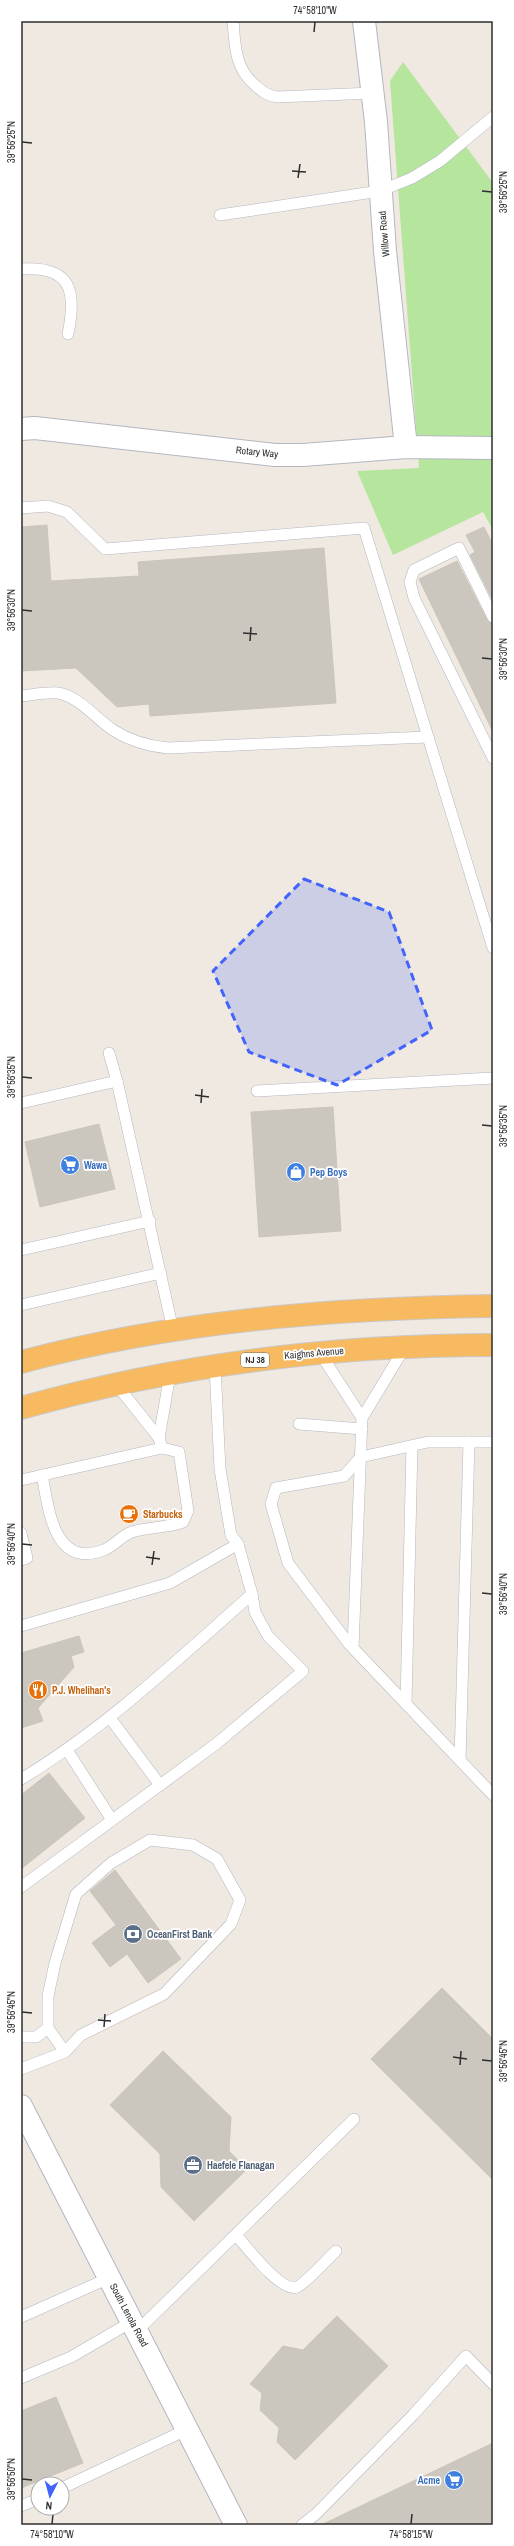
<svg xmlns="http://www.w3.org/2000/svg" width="514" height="2546" font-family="'Archivo Narrow',sans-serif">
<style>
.green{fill:#b6e59e}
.building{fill:#cbc7bf;stroke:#cbc5ba}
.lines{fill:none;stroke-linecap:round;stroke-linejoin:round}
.service-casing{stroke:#b4b7c1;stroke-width:12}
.minor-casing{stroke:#b4b7c1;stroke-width:24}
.tertiary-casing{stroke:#b4b7c1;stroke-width:24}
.trunk-casing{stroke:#c9c9c9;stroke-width:24}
.service{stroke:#fff;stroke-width:11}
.minor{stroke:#fff;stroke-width:22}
.tertiary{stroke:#fff;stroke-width:22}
.trunk{stroke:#f8ba60;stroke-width:22}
.marked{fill:#4264fb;fill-opacity:0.2;stroke:#4264fb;stroke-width:3;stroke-dasharray:8 5;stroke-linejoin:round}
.ticks{fill:none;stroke:#2e2e2e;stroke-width:1.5}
.labels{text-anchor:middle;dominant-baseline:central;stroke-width:3.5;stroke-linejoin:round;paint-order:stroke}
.shield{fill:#fff;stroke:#6d6d6d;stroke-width:1}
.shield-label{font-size:9px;font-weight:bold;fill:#2e2e2e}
.street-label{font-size:10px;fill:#2e2e2e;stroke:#fff}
.shop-label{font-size:10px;font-weight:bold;fill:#366cbe;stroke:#fff;text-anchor:start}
.food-label{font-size:10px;font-weight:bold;fill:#c56008;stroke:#fff;text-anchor:start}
.service-label{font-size:10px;font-weight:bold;fill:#4e5e75;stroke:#fff;text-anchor:start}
.neatline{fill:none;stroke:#2e2e2e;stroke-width:1.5}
.ticks-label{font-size:10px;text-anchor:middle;fill:#2e2e2e}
</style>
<rect width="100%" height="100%" fill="#efe9e1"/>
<path class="green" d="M403,62l90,121v347l-10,-18 -90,43 -36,-84 62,-3 -29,-387z"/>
<g class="building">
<path d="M47,525l4,56 88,-5 -1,-14 186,-14 12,155 -186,13 -1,-12 -32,3 -41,-39 -55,3v-144z"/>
<path d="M484,527l9,18v56l-23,-46 5,-3 -9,-17z"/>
<path d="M457,561l30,59 6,4v108l-74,-153z"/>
<path d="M333,1107l8,124 -82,6 -8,-125z"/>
<path d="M99,1124l16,65 -75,18 -15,-65z"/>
<path d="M79,1636l5,16 -13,4 3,11 -36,41 5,13 -22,7v-75z"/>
<path d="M49,1773l36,45 -64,51v-74z"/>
<path d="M115,1870l66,89 -33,24 -21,-29 -17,13 -18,-24 24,-18 -26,-34z"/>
<path d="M442,1988l51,51v141l-122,-121z"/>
<path d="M163,2051l68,66 -2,34 18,18 -53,52 -33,-34 -1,-33 -50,-49z"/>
<path d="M337,2316l51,50 -93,94 -18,-18 2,-14 -19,-18 2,-17 -12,-9 33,-38 20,4z"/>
<path d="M56,2397l27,66 -62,25v-77z"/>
<path d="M493,2443v82h-172z"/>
</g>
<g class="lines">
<g class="service-casing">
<g id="service">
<path d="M233,21c2,26 2,48 23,65 7,6 12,10 22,11l94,-4"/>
<path d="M220,215l160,-24 32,-13 28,-17 53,-44"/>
<path d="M21,269c50,-3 56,21 47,65"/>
<path d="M21,508l27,-2 19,6 38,37 259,-21 64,209"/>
<path d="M493,617l-34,-69 -45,22 -4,12 4,16 79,160"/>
<path d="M21,696c11,-1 25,-4 37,-3 22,4 37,25 55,37 17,11 35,16 55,18l260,-11 65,211"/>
<path d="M109,1053l8,28"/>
<path d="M257,1091l236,-13"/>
<path d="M21,1103l96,-22 56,249"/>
<path d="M21,1250l129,-29"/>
<path d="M21,1305l140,-32"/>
<path d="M320,1353l42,65"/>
<path d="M116,1384l43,54 11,-64"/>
<path d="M299,1424l63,5"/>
<path d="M493,1442h-65l-67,15 -17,19 -68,12 -5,16 17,59 61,81 144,151"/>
<path d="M42,1475c7,34 11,94 62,75 10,-4 18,-15 28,-18 17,-5 34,-4 51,-10l5,-11 -9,-59 -17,-4"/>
<path d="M21,1480l141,-32 -3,-10"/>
<path d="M21,1533l6,25 -6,2"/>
<path d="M21,1626l149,-43 68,-39"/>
<path d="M353,1648l9,-230 43,-71"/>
<path d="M406,1704l6,-258"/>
<path d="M110,1718l50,67"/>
<path d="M67,1750l45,70"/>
<path d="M460,1760l9,-318"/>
<path d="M21,1779c85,-51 157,-120 231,-185"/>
<path d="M21,1887l195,-143 87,-73 -35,-35 -13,-24 -3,-18 -14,-50 -7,-9 -11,-66 -5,-103"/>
<path d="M21,2037h15l12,-9v-32l7,-33 21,-69 35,-31 39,-23 43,5 24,14 23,41 -9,24 -67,70 -83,41 -16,17 -17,-24"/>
<path d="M21,2069l44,-17"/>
<path d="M236,2235c10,11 45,58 61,52 8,-3 31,-29 39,-36"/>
<path d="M21,2317l88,-39"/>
<path d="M138,2330l216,-211"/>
<path d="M21,2378l50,-21 62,-36"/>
<path d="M62,2488l126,-59"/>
<path d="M21,2506l17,-7"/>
<path d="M302,2525l14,-11 97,-99 53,-59 27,28"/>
</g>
</g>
<g class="minor-casing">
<g id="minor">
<path d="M364,21l12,101 9,129 21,196"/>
<path d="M21,429l14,-1 240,27h28l103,-8 87,1"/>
</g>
</g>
<g class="tertiary-casing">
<path id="tertiary" d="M21,2106l215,419"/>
</g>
<g class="trunk-casing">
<g id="trunk">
<path d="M21,1362c153,-41 314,-54 472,-56"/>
<path d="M21,1408c153,-43 313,-63 472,-63"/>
</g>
</g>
<use href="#service" class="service"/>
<use href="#minor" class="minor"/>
<use href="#tertiary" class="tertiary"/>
<use href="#trunk" class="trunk"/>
</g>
<path class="marked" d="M304,879l85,33 43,118 -95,55 -88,-33 -36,-81z"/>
<path class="ticks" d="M314,32l1,-10M22,142l10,1M292,171l14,1M298,178l2,-14M482,191l10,1M22,610l10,1M243,633l14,1M250,641l1,-14M482,658l10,1M22,1077l10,1M195,1095l14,2M201,1103l1,-14M482,1125l10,1M22,1544l10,1M146,1557l14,2M152,1565l2,-14M482,1593l10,1M22,2012l10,1M98,2020l13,1M104,2027l1,-13M453,2057l14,2M482,2060l10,1M460,2065l1,-14M22,2479l10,1M52,2524l1,-10M411,2524l1,-10"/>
<defs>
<g id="supermarket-disc" transform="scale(1)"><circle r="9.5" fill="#3f7fe0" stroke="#fff"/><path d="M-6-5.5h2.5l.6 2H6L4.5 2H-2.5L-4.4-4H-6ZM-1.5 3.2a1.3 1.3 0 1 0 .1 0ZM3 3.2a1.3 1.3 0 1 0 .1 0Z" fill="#fff"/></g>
<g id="shop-disc" transform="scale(1)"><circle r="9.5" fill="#3f7fe0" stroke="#fff"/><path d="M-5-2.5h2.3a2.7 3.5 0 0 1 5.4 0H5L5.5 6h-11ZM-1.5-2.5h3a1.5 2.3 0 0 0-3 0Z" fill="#fff"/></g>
<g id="cafe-disc" transform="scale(1)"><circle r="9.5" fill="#e8710a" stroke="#fff"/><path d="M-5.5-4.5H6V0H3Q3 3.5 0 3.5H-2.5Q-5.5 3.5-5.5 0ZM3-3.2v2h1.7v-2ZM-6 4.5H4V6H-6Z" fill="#fff"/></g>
<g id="restaurant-disc" transform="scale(1)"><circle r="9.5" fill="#e8710a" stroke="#fff"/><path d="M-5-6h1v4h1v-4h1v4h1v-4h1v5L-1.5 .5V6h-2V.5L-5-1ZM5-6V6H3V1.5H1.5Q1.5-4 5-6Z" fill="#fff"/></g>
<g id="bank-disc" transform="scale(1)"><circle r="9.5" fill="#5c6f8a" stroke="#fff"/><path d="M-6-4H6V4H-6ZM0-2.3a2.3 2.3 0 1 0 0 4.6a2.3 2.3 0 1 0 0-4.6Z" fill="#fff"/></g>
<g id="office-disc" transform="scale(1)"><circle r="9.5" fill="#5c6f8a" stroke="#fff"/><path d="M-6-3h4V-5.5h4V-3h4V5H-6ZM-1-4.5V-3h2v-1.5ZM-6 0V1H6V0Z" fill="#fff"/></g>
</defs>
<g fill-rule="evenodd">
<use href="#supermarket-disc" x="70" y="1165"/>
<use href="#shop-disc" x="296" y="1172"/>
<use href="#cafe-disc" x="129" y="1514"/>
<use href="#restaurant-disc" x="38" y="1690"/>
<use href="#bank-disc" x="133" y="1934"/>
<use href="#office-disc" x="193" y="2165"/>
<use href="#supermarket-disc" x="454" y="2480"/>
</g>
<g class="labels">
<rect class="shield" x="241" y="1353" width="28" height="14" rx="3"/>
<g class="shield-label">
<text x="255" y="1360">NJ 38</text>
</g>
<g class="street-label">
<text transform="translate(384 234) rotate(-95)">Willow Road</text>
<text transform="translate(257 452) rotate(6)">Rotary Way</text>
<text transform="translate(314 1353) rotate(-5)">Kaighns Avenue</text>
<text transform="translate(129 2315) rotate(62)">South Lenola Road</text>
</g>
<g class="shop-label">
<text x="84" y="1165">Wawa</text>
<text x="310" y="1172">Pep Boys</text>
<text x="440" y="2480" text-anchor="end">Acme</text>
</g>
<g class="food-label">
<text x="143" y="1514">Starbucks</text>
<text x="52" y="1690">P.J. Whelihan's</text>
</g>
<g class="service-label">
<text x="147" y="1934">OceanFirst Bank</text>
<text x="207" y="2165">Haefele Flanagan</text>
</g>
</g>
<rect width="514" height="2546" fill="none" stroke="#ffffff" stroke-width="44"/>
<g transform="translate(50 2496) rotate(186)"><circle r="19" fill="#ffffff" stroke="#ababab"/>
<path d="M0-3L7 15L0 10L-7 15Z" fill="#4264fb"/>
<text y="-6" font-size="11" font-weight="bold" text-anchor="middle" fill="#2e2e2e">N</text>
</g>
<rect x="22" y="22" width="470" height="2502" class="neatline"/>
<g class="ticks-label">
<text x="315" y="14">74°58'10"W</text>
<text transform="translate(11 142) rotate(-90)" y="4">39°56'25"N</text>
<text transform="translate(503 192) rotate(-90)" y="4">39°56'25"N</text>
<text transform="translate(11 610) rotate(-90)" y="4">39°56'30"N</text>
<text transform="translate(503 659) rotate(-90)" y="4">39°56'30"N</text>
<text transform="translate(11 1077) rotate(-90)" y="4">39°56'35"N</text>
<text transform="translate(503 1126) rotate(-90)" y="4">39°56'35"N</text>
<text transform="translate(11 1544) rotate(-90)" y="4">39°56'40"N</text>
<text transform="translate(503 1594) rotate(-90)" y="4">39°56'40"N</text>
<text transform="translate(11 2012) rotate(-90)" y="4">39°56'45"N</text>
<text transform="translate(503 2061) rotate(-90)" y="4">39°56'45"N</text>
<text transform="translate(11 2479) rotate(-90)" y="4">39°56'50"N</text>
<text x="52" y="2538">74°58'10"W</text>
<text x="411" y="2538">74°58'15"W</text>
</g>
</svg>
